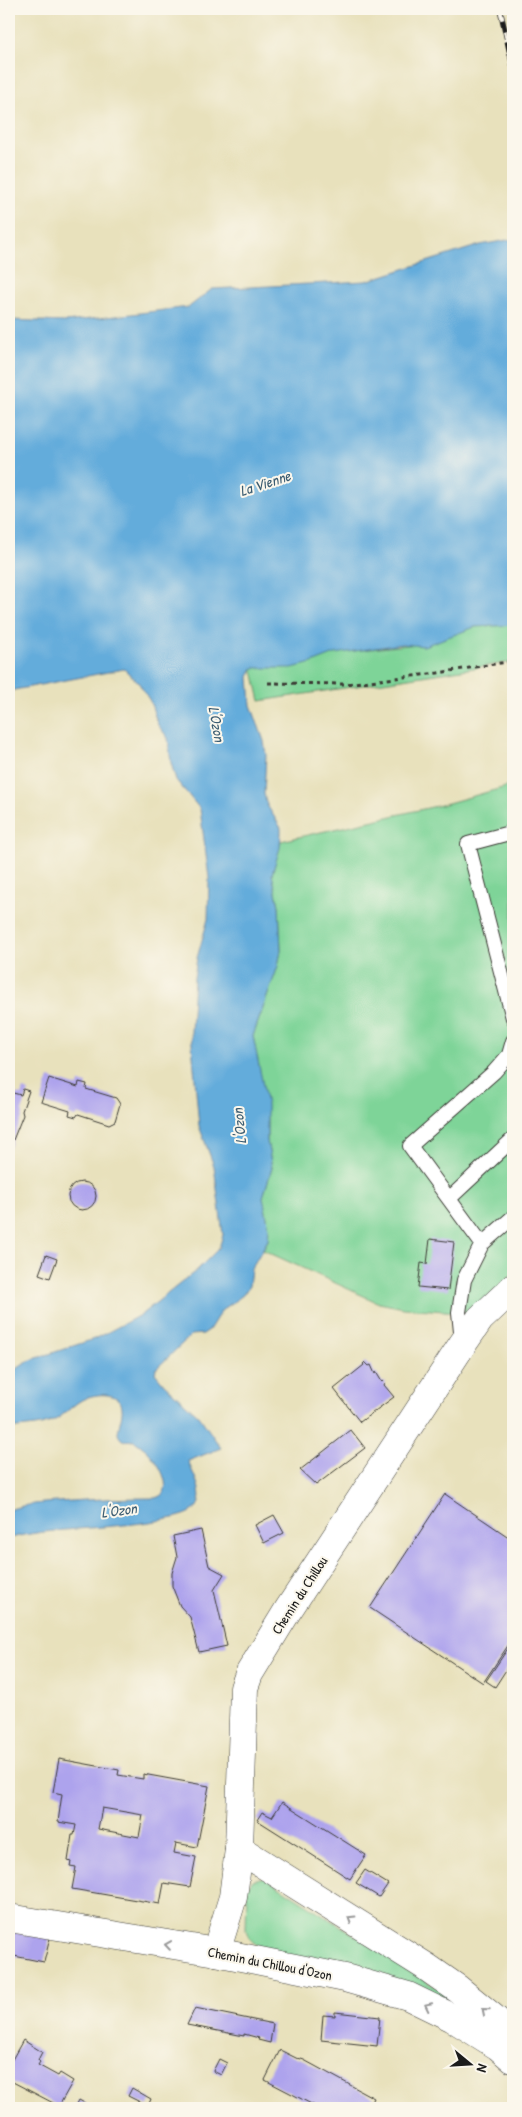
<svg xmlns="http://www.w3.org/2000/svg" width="522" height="2117" font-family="'Patrick Hand',sans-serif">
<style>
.green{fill:#7ed498;stroke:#4d785a}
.water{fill:#63acdb;stroke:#40647c}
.building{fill:#ada3ed;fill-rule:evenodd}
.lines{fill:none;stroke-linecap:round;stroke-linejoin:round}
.lane-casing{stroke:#3b3a34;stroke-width:16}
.street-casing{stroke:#3b3a34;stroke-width:29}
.path{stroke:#3b3a34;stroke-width:3;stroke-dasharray:4 4;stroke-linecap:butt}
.lane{stroke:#fff;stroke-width:14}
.street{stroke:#fff;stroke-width:28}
.rail-casing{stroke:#1c1c1c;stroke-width:5.5}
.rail{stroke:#fbf7ec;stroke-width:4;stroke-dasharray:11;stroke-linecap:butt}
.oneway{stroke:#999}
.labels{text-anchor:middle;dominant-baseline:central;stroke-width:4;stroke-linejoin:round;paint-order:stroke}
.street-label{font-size:14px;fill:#1c1c1c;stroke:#fbf7ec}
.water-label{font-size:15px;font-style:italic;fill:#3c5d72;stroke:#fbf7ec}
</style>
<rect width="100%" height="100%" fill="#fbf7ec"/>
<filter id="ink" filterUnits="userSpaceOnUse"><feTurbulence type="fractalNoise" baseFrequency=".02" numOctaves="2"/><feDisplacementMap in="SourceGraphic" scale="10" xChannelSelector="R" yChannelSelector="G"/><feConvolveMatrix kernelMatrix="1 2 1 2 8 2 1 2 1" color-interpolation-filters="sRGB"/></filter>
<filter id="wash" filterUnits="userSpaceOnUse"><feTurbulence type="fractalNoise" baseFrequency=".0096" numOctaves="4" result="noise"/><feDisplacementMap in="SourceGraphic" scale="20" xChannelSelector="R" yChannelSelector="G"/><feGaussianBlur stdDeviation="1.12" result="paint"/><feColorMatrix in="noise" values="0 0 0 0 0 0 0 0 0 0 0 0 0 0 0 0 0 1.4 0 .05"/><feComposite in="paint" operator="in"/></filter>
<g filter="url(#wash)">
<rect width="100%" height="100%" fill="#e8e1bc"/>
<g class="green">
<path d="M513,619v43l-253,39 -9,-39 184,-20 32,-18z"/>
<path d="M513,785v489l-41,39 -68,-5 -25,-5 -116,-53 5,-10 1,-12 -6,-31 9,-29 -5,-27v-23l-14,-82 25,-70 3,-16 -2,-44 -7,-32 9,-33 160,-36z"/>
<path d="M264,1877l216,138 -217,-64 -14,-13 -3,-8 1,-42 6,-8z"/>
</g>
<path class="water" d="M513,239v386l-38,2 -51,19 -22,-2 -67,10 -23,9 -20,5h-39l-4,9 2,28 13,36 2,14 -2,39 3,11 14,23v5l-1,15 -8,26 7,32 2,44 -3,16 -25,70 14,69v36l5,27 -9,29 6,31 -1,12 -17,29 -2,17 -6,9 -22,16 -12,19 -6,4 -12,1 -35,34 -1,4 9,11 35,32 22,32 -33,13c5,14 20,36 6,49 -15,14 -115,18 -140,21 -15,1 -30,4 -45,7v-28c16,-6 33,-7 49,-8 33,-3 65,-4 97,-4 24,-6 1,-40 -11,-50 -3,-2 -7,-6 -10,-7 -8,-2 -12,3 -16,-7 0,-8 5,-18 4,-27 -2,-15 -25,-14 -36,-9 -13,5 -21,18 -35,24 -12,5 -29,5 -42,7v-56l22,-13 66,-22 45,-24 55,-44 22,-22 4,-13 -9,-69 -15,-40 -8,-94 3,-54 3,-20 11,-39 1,-41 -9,-69 -24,-29 -5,-17 -3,-25 -10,-13 -8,-24 -12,-19 -14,-13 -115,22v-371l57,2 123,-15 23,-18 154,-8 114,-36z"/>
<g id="blocks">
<g class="building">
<path d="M49,1078l29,9 1,-5 8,2 -1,5 30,9 4,6 -5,17 -6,3 -31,-10 -2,3 -7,-2 1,-4 -29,-9z"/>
<path d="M23,1089l6,2 -7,20 1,4 -14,35v-58l12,3z"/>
<circle cx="82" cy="1196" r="14"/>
<path d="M430,1239l24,3 -6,48 -30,-3 3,-24 6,1z"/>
<path d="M46,1255l11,4 -7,19 -11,-4z"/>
<path d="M365,1362l4,4 2,-1 4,9 1,-2 6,10 1,-1 2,2 -1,2 10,12 -34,25 -26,-33 30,-24 -1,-1z"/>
<path d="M351,1430l14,18 -49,37 -16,-15z"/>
<path d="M445,1494l68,46v98l-30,45 -113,-75z"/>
<path d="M274,1515l10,18 -20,10 -9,-18z"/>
<path d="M201,1530l8,36 15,8 -10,16 13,56 -28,6 -9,-35 -10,-11 -8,-20v-13l5,-16 -4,-21z"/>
<path d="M513,1641v18l-18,28 -9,-6z"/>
<path d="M59,1759l60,11 -1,5 25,4v-5l66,12 -12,61 -21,-4 -2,10 22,4 -6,30 -26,-4 -4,21 -88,-15 4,-22 -6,-1 1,-4 -3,-1 4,-26h2l2,-10 -18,-3 4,-28 -9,-2zM102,1808l41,7 -4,22 -41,-8z"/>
<path d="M282,1802l84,53 -16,24 -93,-59 5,-8 10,5z"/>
<path d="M365,1870l23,14 -9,13 -23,-14z"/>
<path d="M9,1931l41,7 -6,24 -35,-7z"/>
<path d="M195,2008l78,16 -3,19 -12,-3 1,-2 -15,-4v2l-57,-11z"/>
<path d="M335,2012l45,5 -3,29 -56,-6 2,-25 12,1z"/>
<path d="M23,2040l19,12 -4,8 2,2 -2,3 20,11 2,-3 13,8 -14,25 -50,-26v-15z"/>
<path d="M280,2050l18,9v-1l6,2 70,38 -5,10h-50l-54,-28z"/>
<path d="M219,2059l8,4 -6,12 -8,-4z"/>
<path d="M132,2088l19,11 -3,7 -20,-10z"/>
<path d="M79,2100l15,8h-19z"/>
</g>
</g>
</g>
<g filter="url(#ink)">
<use href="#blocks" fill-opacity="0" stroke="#3b3a34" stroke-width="1"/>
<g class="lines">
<g class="lane-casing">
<g id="lane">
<path d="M513,832l-45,12 45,174"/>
<path d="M450,1198l63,-59"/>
<path d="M482,1244l31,-27"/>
<path d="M462,1342l-3,-30 5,-32 18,-36 -72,-98 84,-74 15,-17 4,-14"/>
</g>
</g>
<g class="street-casing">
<g id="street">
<path d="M239,1849l186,117 33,23 38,31 17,30"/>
<path d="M9,1918l207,34 129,26 63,18 45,22 45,28 15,13"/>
<path d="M216,1952l17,-55 6,-48 5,-161 5,-14 39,-64 174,-265 18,-26 33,-31"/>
</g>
</g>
<path class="path" d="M268,683l77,1 93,-11 75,-12"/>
<use href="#lane" class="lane"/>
<use href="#street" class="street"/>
<g class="rail-casing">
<g id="rail">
<path d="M500,9l13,58"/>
<path d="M513,9v2"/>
</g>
</g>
<use href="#rail" class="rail"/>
</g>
<defs><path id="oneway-chevron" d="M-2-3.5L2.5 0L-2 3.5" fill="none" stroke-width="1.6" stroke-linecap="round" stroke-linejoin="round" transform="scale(1.25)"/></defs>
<g class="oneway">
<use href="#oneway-chevron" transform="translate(351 1919) rotate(-148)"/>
<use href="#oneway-chevron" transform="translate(168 1945) rotate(-172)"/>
<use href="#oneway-chevron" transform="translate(428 2006) rotate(-154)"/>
<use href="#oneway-chevron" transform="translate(485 2011) rotate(-140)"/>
</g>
</g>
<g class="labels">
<g class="street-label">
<text transform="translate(299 1595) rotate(-57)">Chemin du Chillou</text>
<text transform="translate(270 1963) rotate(11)">Chemin du Chillou d'Ozon</text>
</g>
<g class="water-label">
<text transform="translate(265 483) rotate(-18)">La Vienne</text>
<text transform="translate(217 724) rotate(80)">L'Ozon</text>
<text transform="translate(239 1126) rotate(-96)">L'Ozon</text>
<text transform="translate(119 1510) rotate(-7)">L'Ozon</text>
</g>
</g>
<rect width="522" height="2117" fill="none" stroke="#fbf7ec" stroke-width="30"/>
<g transform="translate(470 2064) rotate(108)" stroke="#fbf7ec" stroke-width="4" paint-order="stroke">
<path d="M0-4L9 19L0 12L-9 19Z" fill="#1c1c1c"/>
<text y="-8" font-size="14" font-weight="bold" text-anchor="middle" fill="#1c1c1c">N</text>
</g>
</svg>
